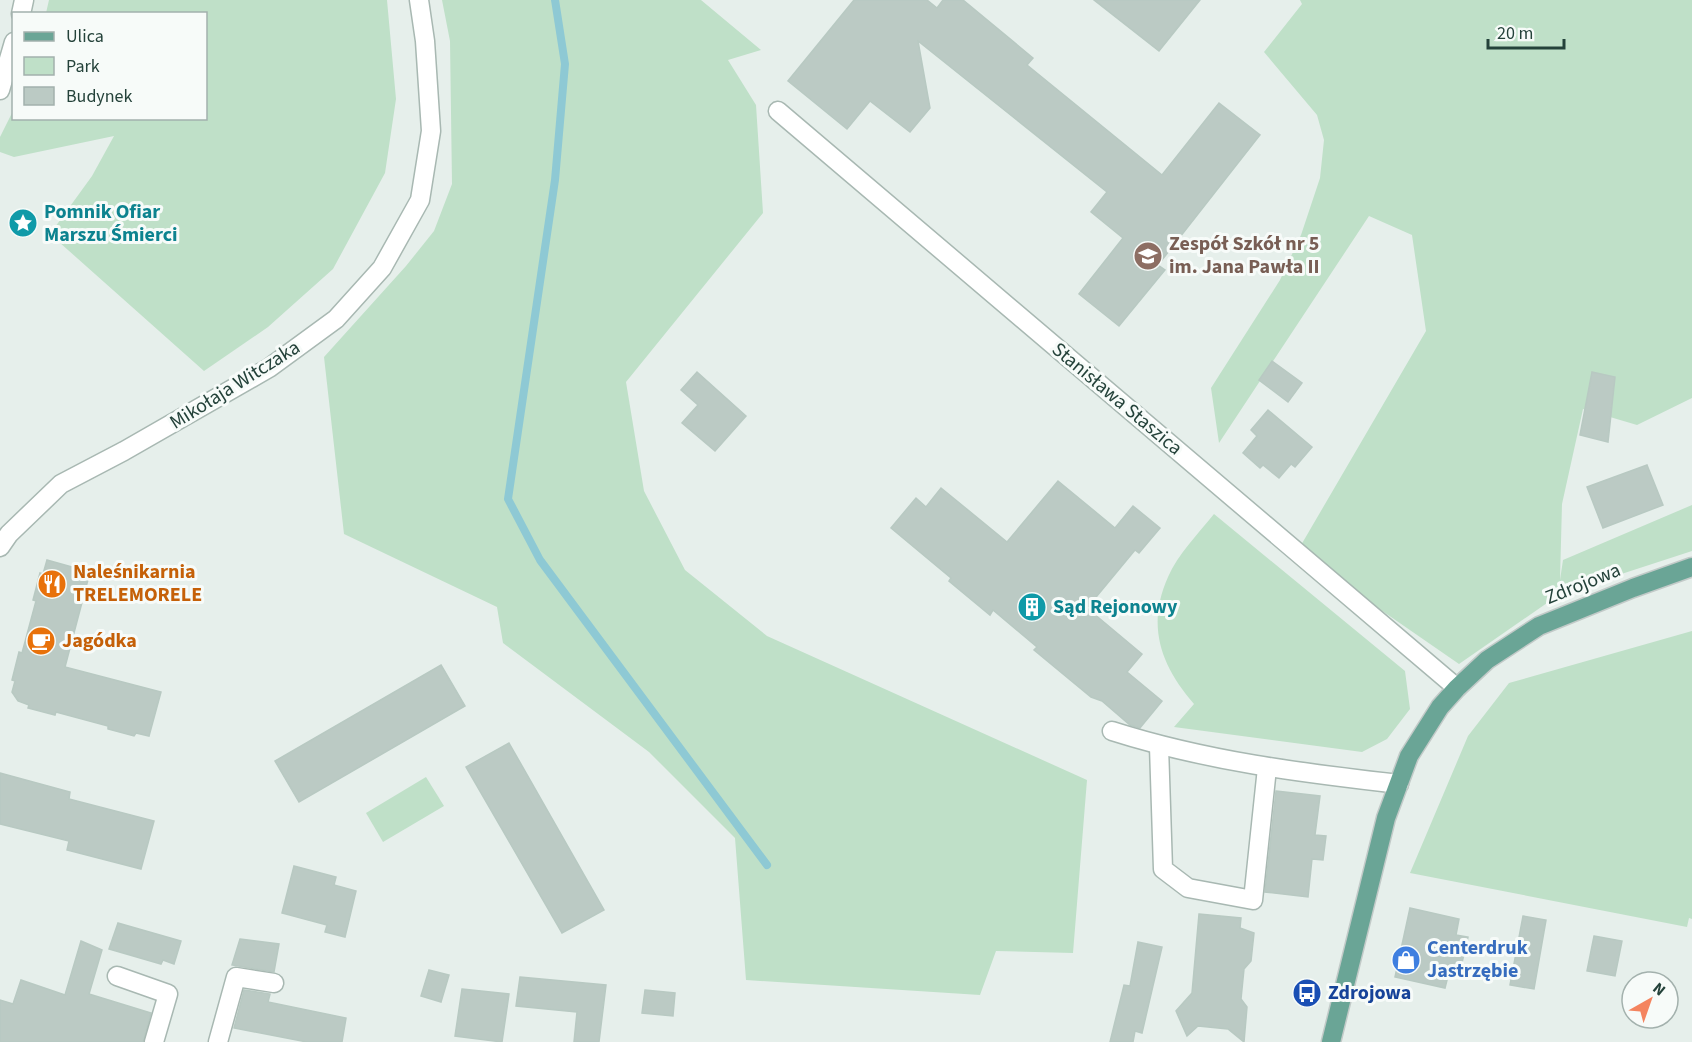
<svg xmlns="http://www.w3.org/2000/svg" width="1692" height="1042" font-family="'Source Sans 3',sans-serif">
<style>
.green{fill:#bfe0c8}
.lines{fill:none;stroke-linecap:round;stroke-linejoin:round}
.stream{stroke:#8ec9d4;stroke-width:8}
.building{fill:#bbcac4;stroke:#b8c9c2;stroke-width:1.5}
.minor-casing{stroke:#a8b8b2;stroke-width:21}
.major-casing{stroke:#c2cac8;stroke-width:21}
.minor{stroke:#fff;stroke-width:18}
.major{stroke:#6aa596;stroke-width:18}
.labels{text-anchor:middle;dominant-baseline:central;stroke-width:6;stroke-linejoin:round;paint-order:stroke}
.culture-label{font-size:20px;font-weight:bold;fill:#0d838f;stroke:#f7fbf9;text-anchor:start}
.education-label{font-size:20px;font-weight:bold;fill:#785e54;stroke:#f7fbf9;text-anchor:start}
.street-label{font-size:20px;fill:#24423a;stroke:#f7fbf9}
.food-label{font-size:20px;font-weight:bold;fill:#c56008;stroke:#f7fbf9;text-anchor:start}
.shop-label{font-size:20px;font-weight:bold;fill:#366cbe;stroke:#f7fbf9;text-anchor:start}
.transit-label{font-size:20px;font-weight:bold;fill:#164399;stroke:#f7fbf9;text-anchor:start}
</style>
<rect width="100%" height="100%" fill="#e6efeb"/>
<g class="green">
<path d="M49,0h338l9,99 -11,74 -52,96 -65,58 -64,44 -154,-137 42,-58 22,-40 -100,21 -14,-5v-15l13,-26 1,7h192v-104l-160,-1z"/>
<path d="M442,0h259l60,50 -33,10 28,45 7,108 -137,169 18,109 41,79 82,66 320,144 -14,173 -77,-2 -16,44 -234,-15 -11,-142 -86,-86 -146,-109 -6,-36 -153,-73 -20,-177 82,-91 28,-35 18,-47 -2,-143z"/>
<path d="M1300,0h392v398l-55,27 -54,-16 -21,95 -2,76 3,-20 129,-55v46l-132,43 -101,70 -162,-112 129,-221 -14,-96 -43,-19 -150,227 -8,-55 69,-108 21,-45 19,-57 4,-38 -7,-25 -53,-63 38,-48z"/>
<path d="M1214,514l191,157 5,38 -23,30 -25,13 -188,-25 20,-23c-33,-38 -48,-78 -26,-127 10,-23 30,-43 46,-63z"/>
<path d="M1692,631v288l-3,-1 -2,9 -277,-54 58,-137 41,-53z"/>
<path d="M426,777l18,29 -61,36 -17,-29z"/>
</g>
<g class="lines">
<path class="stream" d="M555,0l10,64 -10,116 -47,319 32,61 227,305"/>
</g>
<g class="building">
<path d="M854,0h73l10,8 6,-8h20l70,58 -6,7 135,110 57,-72 41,32 -102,130 7,5 -46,56 -40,-32 44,-56 -32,-26 16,-20 -189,-151 12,67 -20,24 -40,-31 -23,28 -59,-48z"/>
<path d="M1094,0h106l-41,51z"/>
<path d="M1272,361l30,22 -14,19 -29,-22z"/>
<path d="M697,372l49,44 -31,35 -33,-28 16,-18 -17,-15z"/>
<path d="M1592,372l23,5 -7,65 -28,-7z"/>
<path d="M1268,410l44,37 -17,20 -4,-3 -12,14 -16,-13 -3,3 -17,-15 14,-17 -6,-6z"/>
<path d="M1647,465l16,40 -60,23 -16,-41z"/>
<path d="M1058,481l57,47 18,-22 27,22 -21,25 -4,-3 -48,58 55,46 -15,18 35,29 -22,27 -10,-3 -28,-24 -11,-4 -57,-47 3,-3 -44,-37 -3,5 -41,-34 2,-3 -60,-50 25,-30 10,9 15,-19 66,54z"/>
<path d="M47,560l43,12 -25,95 96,25 -12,44 -13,-3 -2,3 -26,-7v-3l-52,-14 -1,3 -27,-7 1,-3 -11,-4 -6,-9 3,-11 -3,-1 7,-28 3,1 14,-52 -3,-1 7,-27 3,1z"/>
<path d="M441,665l24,41 -166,96 -24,-41z"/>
<path d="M509,743l95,167 -42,23 -96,-166z"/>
<path d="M0,773l70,19 -1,7 85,22 -13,48 -74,-19 2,-9 -69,-17z"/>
<path d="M1276,791l44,5 -5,39 11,1 -3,24 -11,-1 -4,38 -43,-5z"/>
<path d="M294,866l42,11 -2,8 22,6 -11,46 -20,-5 2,-7 -45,-12z"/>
<path d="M1410,908l49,11 -3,16 12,2 -7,30 -10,-3 -6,24 -50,-11z"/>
<path d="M1199,914l42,4 -1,10 14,5 -3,28 -7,8 -3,30 6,8 -3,35 -16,-13 -30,-3 -11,10 -11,-25 16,-18z"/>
<path d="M1523,916l23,4 -12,69 -24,-4z"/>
<path d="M118,923l63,18 -7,23 -11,-4 -2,4 -52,-15z"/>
<path d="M1594,936l28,5 -7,35 -28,-5z"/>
<path d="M240,939l39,5 -5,28 -42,-7z"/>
<path d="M81,941l21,9 -13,44 62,19 -8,29h-143v-42l13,4 8,-24 44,15z"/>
<path d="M1138,942l24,5 -20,86 -7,-2 -2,11h-23l14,-57 6,1z"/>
<path d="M429,970l20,5 -8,27 -20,-6z"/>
<path d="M520,977l86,8 -7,57h-25l3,-30 -61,-6z"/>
<path d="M462,989l47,5 -7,48 -47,-6z"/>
<path d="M244,990l26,4 -2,8 78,16 -4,24h-35l-73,-14z"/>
<path d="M645,990l30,3 -2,23 -31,-3z"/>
</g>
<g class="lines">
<g class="minor-casing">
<g id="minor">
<path d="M21,14l3,-14"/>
<path d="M0,90l14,-48"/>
<path d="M778,111l679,577"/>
<path d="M0,547l9,-13 52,-50 63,-33 145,-83 67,-49 46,-51 38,-68 11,-69 -6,-90 -6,-41"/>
<path d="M1112,731c94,30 190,42 287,53"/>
<path d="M1159,746l4,123 25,19 65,12 14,-132"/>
<path d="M117,976l51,18 -14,48"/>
<path d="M218,1042l18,-65 38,6"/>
</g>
</g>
<g class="major-casing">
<path id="major" d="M1331,1042l55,-224 23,-62 31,-49 17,-19 30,-28 52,-34 94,-38 59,-21"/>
</g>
<use href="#minor" class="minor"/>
<use href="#major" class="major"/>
</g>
<defs>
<g id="sight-disc" transform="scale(1.5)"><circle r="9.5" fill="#0f9aa8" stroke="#f7fbf9"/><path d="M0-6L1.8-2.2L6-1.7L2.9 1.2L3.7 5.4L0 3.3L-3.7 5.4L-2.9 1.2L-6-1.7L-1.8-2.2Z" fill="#fff"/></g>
<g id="school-disc" transform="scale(1.5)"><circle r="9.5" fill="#8d6e63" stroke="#f7fbf9"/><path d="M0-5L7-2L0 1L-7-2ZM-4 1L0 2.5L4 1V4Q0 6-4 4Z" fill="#fff"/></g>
<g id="restaurant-disc" transform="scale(1.5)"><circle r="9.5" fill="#e8710a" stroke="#f7fbf9"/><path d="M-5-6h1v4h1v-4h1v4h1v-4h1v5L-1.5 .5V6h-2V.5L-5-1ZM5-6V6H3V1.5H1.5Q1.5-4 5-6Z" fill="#fff"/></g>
<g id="building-disc" transform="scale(1.5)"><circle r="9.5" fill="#0f9aa8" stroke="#f7fbf9"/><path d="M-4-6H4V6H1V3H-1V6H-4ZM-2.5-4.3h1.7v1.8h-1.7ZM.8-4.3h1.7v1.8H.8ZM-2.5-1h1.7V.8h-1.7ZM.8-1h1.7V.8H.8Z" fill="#fff"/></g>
<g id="cafe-disc" transform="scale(1.5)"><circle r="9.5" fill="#e8710a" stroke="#f7fbf9"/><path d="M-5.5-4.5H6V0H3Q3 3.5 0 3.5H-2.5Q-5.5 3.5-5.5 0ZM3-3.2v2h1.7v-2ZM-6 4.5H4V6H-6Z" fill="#fff"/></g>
<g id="shop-disc" transform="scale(1.5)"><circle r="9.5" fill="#3f7fe0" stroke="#f7fbf9"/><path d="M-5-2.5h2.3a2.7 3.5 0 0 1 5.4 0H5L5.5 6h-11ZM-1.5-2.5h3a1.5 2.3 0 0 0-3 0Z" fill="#fff"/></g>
<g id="bus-disc" transform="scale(1.5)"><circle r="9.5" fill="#1a4fb4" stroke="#f7fbf9"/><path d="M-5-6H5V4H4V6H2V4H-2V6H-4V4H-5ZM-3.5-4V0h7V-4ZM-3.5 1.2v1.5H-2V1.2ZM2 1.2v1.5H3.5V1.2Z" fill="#fff"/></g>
</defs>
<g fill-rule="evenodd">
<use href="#sight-disc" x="23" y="223"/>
<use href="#school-disc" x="1148" y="256"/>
<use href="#restaurant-disc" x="52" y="584"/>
<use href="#building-disc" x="1032" y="607"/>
<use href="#cafe-disc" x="41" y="641"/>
<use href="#shop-disc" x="1406" y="960"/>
<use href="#bus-disc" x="1307" y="993"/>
</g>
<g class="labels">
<g class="culture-label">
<text x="44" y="212">Pomnik Ofiar<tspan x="44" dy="23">Marszu Śmierci</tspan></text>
<text x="1053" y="607">Sąd Rejonowy</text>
</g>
<g class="education-label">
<text x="1169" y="244">Zespół Szkół nr 5<tspan x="1169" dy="23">im. Jana Pawła II</tspan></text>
</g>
<g class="street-label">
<text transform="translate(235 385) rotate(-32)">Mikołaja Witczaka</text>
<text transform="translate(1117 399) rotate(40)">Stanisława Staszica</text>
<text transform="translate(1583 584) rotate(-22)">Zdrojowa</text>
</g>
<g class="food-label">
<text x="73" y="572">Naleśnikarnia<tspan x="73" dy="23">TRELEMORELE</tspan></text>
<text x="62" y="641">Jagódka</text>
</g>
<g class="shop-label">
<text x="1427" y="948">Centerdruk<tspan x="1427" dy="23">Jastrzębie</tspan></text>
</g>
<g class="transit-label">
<text x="1328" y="993">Zdrojowa</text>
</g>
</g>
<rect x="12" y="12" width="195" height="108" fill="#f7fbf9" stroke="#a3b1ad" stroke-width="1.5"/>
<rect x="24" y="32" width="30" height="9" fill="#6aa596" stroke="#a3b1ad" stroke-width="1.5"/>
<text x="66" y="42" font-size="18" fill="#24423a">Ulica</text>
<rect x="24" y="57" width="30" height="18" fill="#bfe0c8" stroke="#a3b1ad" stroke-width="1.5"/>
<text x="66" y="72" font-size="18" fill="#24423a">Park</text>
<rect x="24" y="87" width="30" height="18" fill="#bbcac4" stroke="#a3b1ad" stroke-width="1.5"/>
<text x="66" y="102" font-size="18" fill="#24423a">Budynek</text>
<g transform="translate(1650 1000) rotate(40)"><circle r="28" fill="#f7fbf9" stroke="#a3b1ad" stroke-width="1.5"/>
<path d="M0-4.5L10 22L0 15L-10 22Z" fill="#f4845f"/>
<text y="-9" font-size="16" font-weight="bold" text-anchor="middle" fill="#24423a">N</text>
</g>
<path d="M1488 39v9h76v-9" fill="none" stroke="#24423a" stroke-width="3"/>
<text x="1497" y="39" font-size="18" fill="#24423a" stroke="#f7fbf9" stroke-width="4.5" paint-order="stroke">20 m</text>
</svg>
